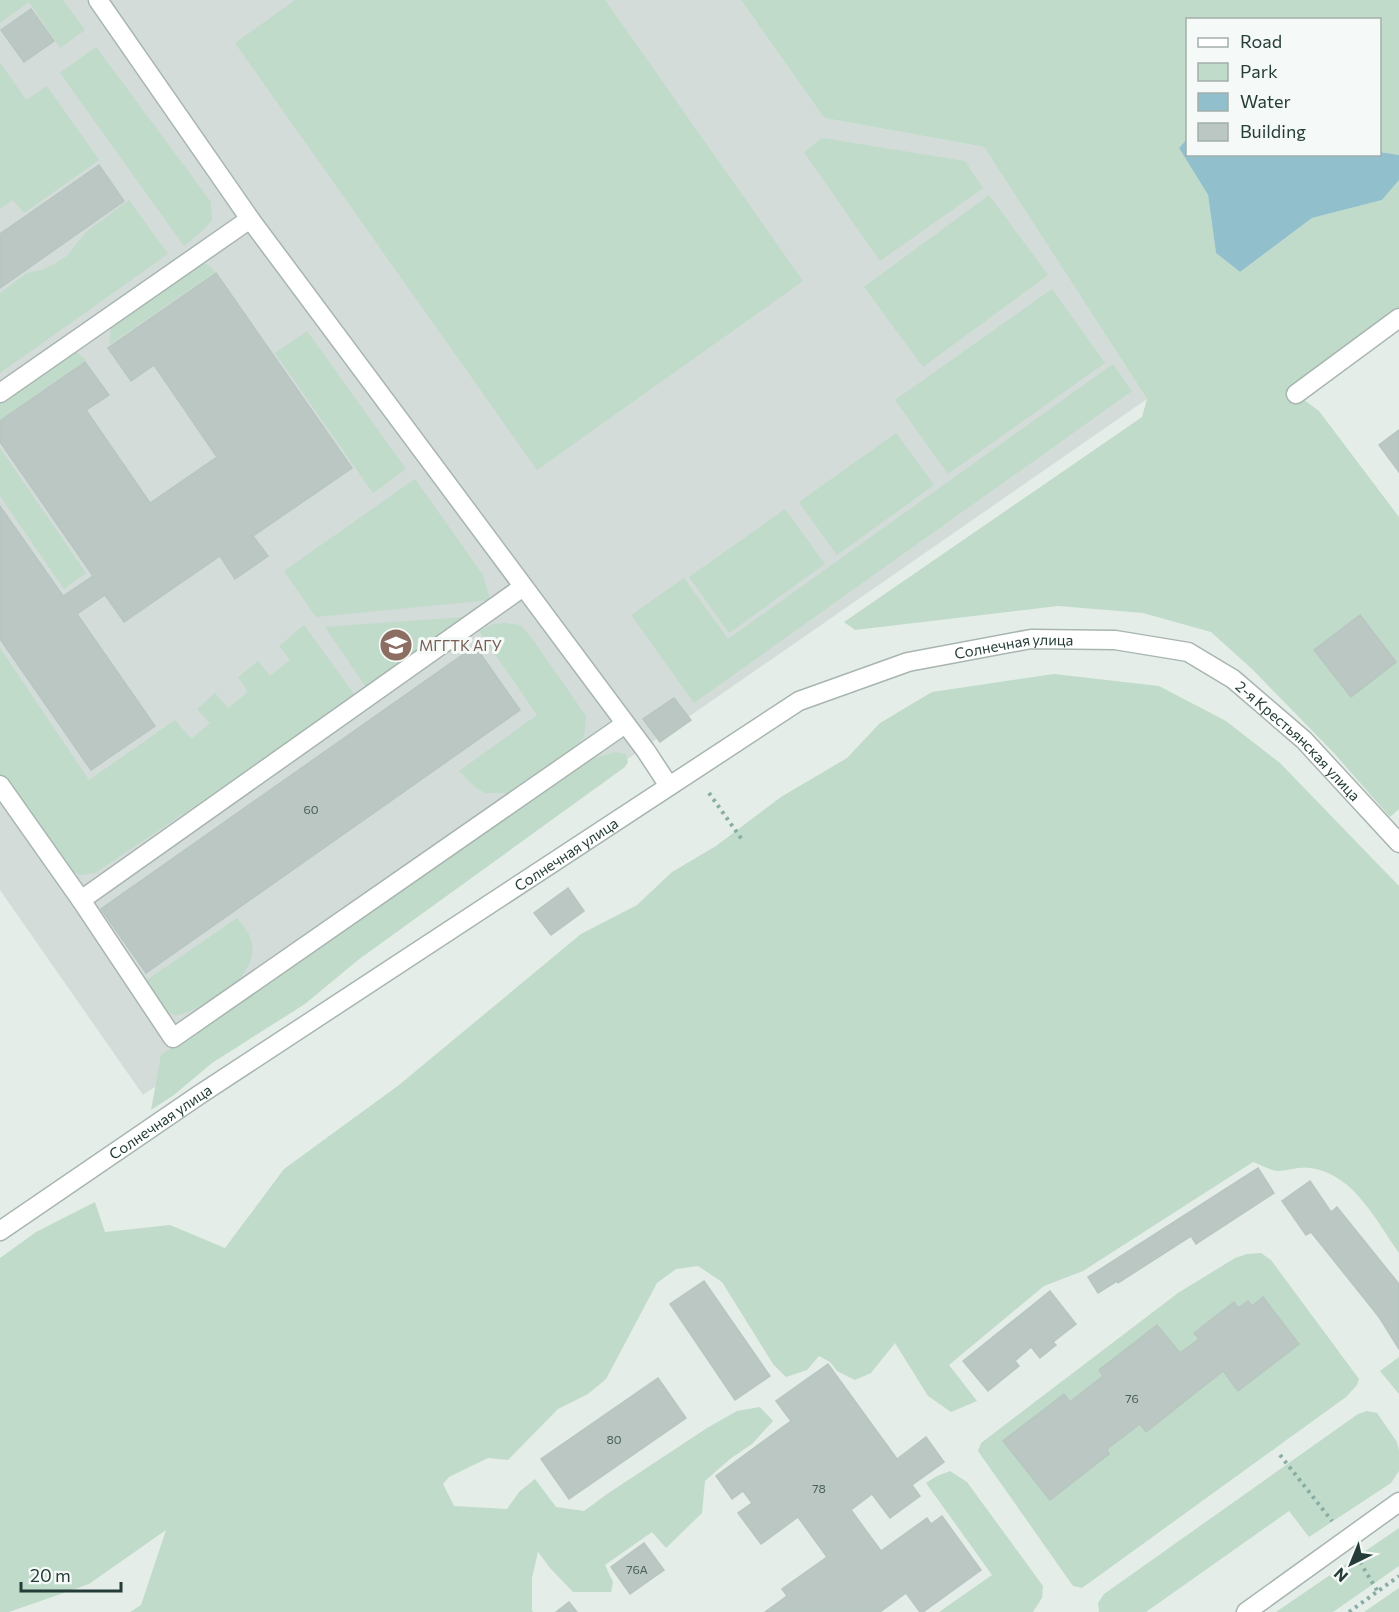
<svg xmlns="http://www.w3.org/2000/svg" width="1399" height="1612" font-family="Commissioner,sans-serif">
<style>
.built{fill:#d3dcd9}
.green{fill:#c0dbc9}
.water{fill:#92bfcc}
.building{fill:#bac7c3;stroke:#b8c6c1;stroke-width:1.5}
.lines{fill:none;stroke-linecap:round;stroke-linejoin:round}
.minor-casing{stroke:#a8b5b0;stroke-width:21}
.path{stroke:#88ada4;stroke-width:4;stroke-dasharray:3 4.5;stroke-linecap:butt}
.minor{stroke:#fff;stroke-width:18}
.labels{text-anchor:middle;dominant-baseline:central;stroke-width:6;stroke-linejoin:round;paint-order:stroke}
.number-label{font-size:12px;fill:#4a605b}
.education-label{font-size:15px;fill:#785e54;stroke:#f5f9f7;text-anchor:start}
.street-label{font-size:15px;fill:#253d38;stroke:#f5f9f7}
</style>
<rect width="100%" height="100%" fill="#e5ede9"/>
<path class="built" d="M0,0h741l83,118 160,29 163,252 -1004,696 -143,-205z"/>
<g class="green">
<path d="M0,0h63l22,30 -25,18 -31,-46 -29,21z"/>
<path d="M295,0h310l198,281 -266,189 -302,-427z"/>
<path d="M741,0h658v155l-19,-3v-132h-192l-1,119 -8,9 29,47 8,58 24,19 72,-54 70,-18 17,-20v138l-103,76 23,17 80,106v292l-9,8 -57,-65 -81,-83 -41,-37 -68,-19 -85,-7 -203,24 -11,-8 298,-205 5,-18 -163,-252 -160,-29z"/>
<path d="M96,47l115,155 1,18 -12,13 -16,13 -124,-173z"/>
<path d="M0,62l26,38 21,-14 52,74 -75,53 -11,-13 -13,9z"/>
<path d="M822,138l143,23 18,27 -103,73 -76,-109z"/>
<path d="M989,195l59,80 -125,92 -59,-80z"/>
<path d="M129,200l39,54 -168,119v-80l27,-20 14,-3 15,-7 11,-7 19,-24z"/>
<path d="M206,264l4,2 5,6 -106,73 2,-17 3,-4 79,-55 7,-4z"/>
<path d="M1052,289l53,74 -157,111 -53,-74z"/>
<path d="M307,331l99,138 -33,24 -98,-140z"/>
<path d="M73,352h3l10,8 -86,60v-20z"/>
<path d="M1113,364l19,27 -438,312 -63,-88 53,-37 44,61z"/>
<path d="M896,433l38,52 -97,70 -38,-53z"/>
<path d="M0,448l86,125 -22,16 -64,-93z"/>
<path d="M415,479l68,96 7,25 -174,17 -32,-46z"/>
<path d="M785,509l40,55 -96,69 -40,-56z"/>
<path d="M464,617l-98,70 -41,-60z"/>
<path d="M505,623l15,2 11,12 55,79 -2,21 -11,12 -44,33 -21,11h-23l-10,-6 -16,-16 78,-56 -58,-84 15,-7z"/>
<path d="M304,625l50,69 -25,22 -234,157 -15,2 -15,-7 -65,-88v-132l89,132 86,-60 16,19 19,-16 -13,-14 18,-16 13,15 20,-16 -10,-15 20,-16 12,15 20,-16 -11,-14z"/>
<path d="M1054,674l105,12 67,35 54,42 119,123v367c-23,-32 -44,-78 -88,-85 -10,-2 -21,2 -32,3 -8,0 -18,-6 -26,-9l-170,109 -39,15 -95,79 28,36 -26,11 -23,-16 -33,-53 -24,30 -16,7 -18,-9 -7,-9 -11,-6 -12,14 -21,7 -13,-13 -51,-82 -24,-16 -22,3 -19,14 -51,96 -18,15 -30,15 -50,51 -20,-2 -39,19 -6,7 11,22 53,3 12,-17 16,-13 21,28 28,4 23,-17 100,-66 30,-17 23,-4 13,14 -21,23 -22,15 -25,22 -3,32 -36,35 -14,-16 -47,33 8,17 -2,10h-38l-23,-24 -12,-16 -6,26v32l1,2h-403l11,-7 25,-75 -77,54 -80,28h-9v-354l36,-26 59,-30 10,30 65,-7 55,23 59,-79 115,-84 182,-151 56,-29 35,-33 44,-26 65,-49 66,-39 33,-35 52,-31z"/>
<path d="M615,752l11,2 2,8 -3,5 -267,193 -53,44 -93,59 -38,32 -23,15 10,-55 434,-297z"/>
<path d="M237,918c9,10 18,23 15,37 -1,8 -10,22 -16,28 -10,9 -48,33 -61,32 -12,-1 -25,-24 -31,-33z"/>
<path d="M1261,1253l10,7 88,119 -2,6 -11,12 -264,191 -9,-2 -95,-135 3,-8 197,-150 57,-35 12,-4z"/>
<path d="M1399,1357v37l-19,-23z"/>
<path d="M1367,1411l10,2 20,29 2,8v21l-8,12 -82,54 -20,-26 -143,101h-47l-1,-9 6,-9 254,-180z"/>
<path d="M950,1471l17,11 76,104 -1,12 -9,14h-94l53,-37 -66,-92 11,-7z"/>
<path d="M1399,1528v38l-66,46h-57z"/>
<path d="M1399,1588v24h-35z"/>
</g>
<path class="water" d="M1187,139l1,15h192v-2l19,3v25l-17,20 -70,18 -72,54 -24,-19 -8,-58 -29,-47z"/>
<g class="building">
<path d="M31,9l23,32 -30,21 -23,-32z"/>
<path d="M99,165l25,36 -124,87v-54z"/>
<path d="M216,273l136,195 -99,68 15,20 -33,23 -15,-23 -96,66 -19,-27 -28,19 78,112 -64,44 -91,-131v-133l63,90 30,-20 -93,-134v-21l85,-59 24,33 -23,15 64,93 67,-46 -63,-92 -23,16 -23,-33z"/>
<path d="M1399,430v42l-20,-27z"/>
<path d="M1360,615l36,47 -45,35 -37,-47z"/>
<path d="M475,646l45,64 -374,263 -45,-64z"/>
<path d="M674,698l17,22 -31,22 -17,-23z"/>
<path d="M568,888l16,23 -33,24 -17,-22z"/>
<path d="M1258,1168l16,25 -78,51 -5,-8 -73,47 -1,-2 -19,12 -10,-16z"/>
<path d="M1310,1181l21,31 6,-5 62,77v65l-20,-32 -68,-85 -5,3 -24,-34z"/>
<path d="M704,1281l66,95 -35,24 -65,-96z"/>
<path d="M1050,1291l26,33 -23,18 3,3 -16,13 -9,-11 -16,14 4,5 -31,25 -25,-30z"/>
<path d="M1263,1297l36,47 -61,47 -15,-20 -77,61 -6,-8 -33,25 2,5 -59,46 -47,-59 61,-47 6,8 33,-26 -4,-6 58,-45 23,28 19,-14 -5,-6 40,-31 4,6 10,-7 4,5z"/>
<path d="M828,1364l69,95 29,-22 18,25 -32,23 8,11 -30,22 -18,-24 -21,16 30,41 46,-33 4,6 11,-8 39,54 -58,42h-3l-14,-19 -26,19h-115l22,-16 -5,-7 45,-32 -29,-40 -37,27 -23,-31 14,-10 -9,-12 -11,8 -16,-23 75,-55 -15,-20z"/>
<path d="M658,1378l28,40 -117,81 -28,-40z"/>
<path d="M644,1543l20,27 -34,24 -19,-27z"/>
<path d="M569,1602l8,10h-21z"/>
</g>
<g class="lines">
<g class="minor-casing">
<g id="minor">
<path d="M98,0l152,219 396,532 23,35"/>
<path d="M0,393l250,-174"/>
<path d="M1296,394l103,-76"/>
<path d="M0,785l81,115 92,138 452,-314"/>
<path d="M81,900l442,-313"/>
<path id="s1" d="M0,1231l199,-136 600,-394 109,-39 123,-23 84,1 73,12 45,27 71,61 95,103"/>
<path d="M1246,1612l153,-110"/>
</g>
</g>
<g class="path">
<path d="M709,793l34,48"/>
<path d="M1280,1455l52,66"/>
<path d="M1360,1562l18,30"/>
<path d="M1349,1612l50,-36"/>
</g>
<use href="#minor" class="minor"/>
</g>
<defs>
<g id="university-disc" transform="scale(1.725)"><circle r="9.5" fill="#8d6e63" stroke="#f5f9f7"/><path d="M0-5L7-2L0 1L-7-2ZM-4 1L0 2.5L4 1V4Q0 6-4 4Z" fill="#fff"/></g>
</defs>
<g fill-rule="evenodd">
<use href="#university-disc" x="396" y="645"/>
</g>
<g class="labels">
<g class="number-label">
<text x="311" y="809">60</text>
<text x="1132" y="1398">76</text>
<text x="614" y="1439">80</text>
<text x="819" y="1488">78</text>
<text x="637" y="1569">76А</text>
</g>
<g class="education-label">
<text x="419" y="645">МГГТК АГУ</text>
</g>
<g class="street-label">
<text stroke="none"><textPath href="#s1" startOffset="1182">Солнечная улица</textPath></text>
<text stroke="none"><textPath href="#s1" startOffset="1500">2-я Крестьянская улица</textPath></text>
<text stroke="none"><textPath href="#s1" startOffset="680">Солнечная улица</textPath></text>
<text stroke="none"><textPath href="#s1" startOffset="194">Солнечная улица</textPath></text>
</g>
</g>
<rect x="1186" y="18" width="195" height="138" fill="#f5f9f7" stroke="#a2aeab" stroke-width="1.5"/>
<rect x="1198" y="38" width="30" height="9" fill="#ffffff" stroke="#a2aeab" stroke-width="1.5"/>
<text x="1240" y="48" font-size="18" fill="#253d38">Road</text>
<rect x="1198" y="63" width="30" height="18" fill="#c0dbc9" stroke="#a2aeab" stroke-width="1.5"/>
<text x="1240" y="78" font-size="18" fill="#253d38">Park</text>
<rect x="1198" y="93" width="30" height="18" fill="#92bfcc" stroke="#a2aeab" stroke-width="1.5"/>
<text x="1240" y="108" font-size="18" fill="#253d38">Water</text>
<rect x="1198" y="123" width="30" height="18" fill="#bac7c3" stroke="#a2aeab" stroke-width="1.5"/>
<text x="1240" y="138" font-size="18" fill="#253d38">Building</text>
<g transform="translate(1351 1564) rotate(223)" stroke="#f5f9f7" stroke-width="4.5" paint-order="stroke">
<path d="M0-4.5L10 22L0 15L-10 22Z" fill="#253d38"/>
<text y="-9" font-size="16" font-weight="bold" text-anchor="middle" fill="#253d38">N</text>
</g>
<path d="M21 1582v9h100v-9" fill="none" stroke="#253d38" stroke-width="3"/>
<text x="30" y="1582" font-size="18" fill="#253d38" stroke="#f5f9f7" stroke-width="4.5" paint-order="stroke">20 m</text>
</svg>
